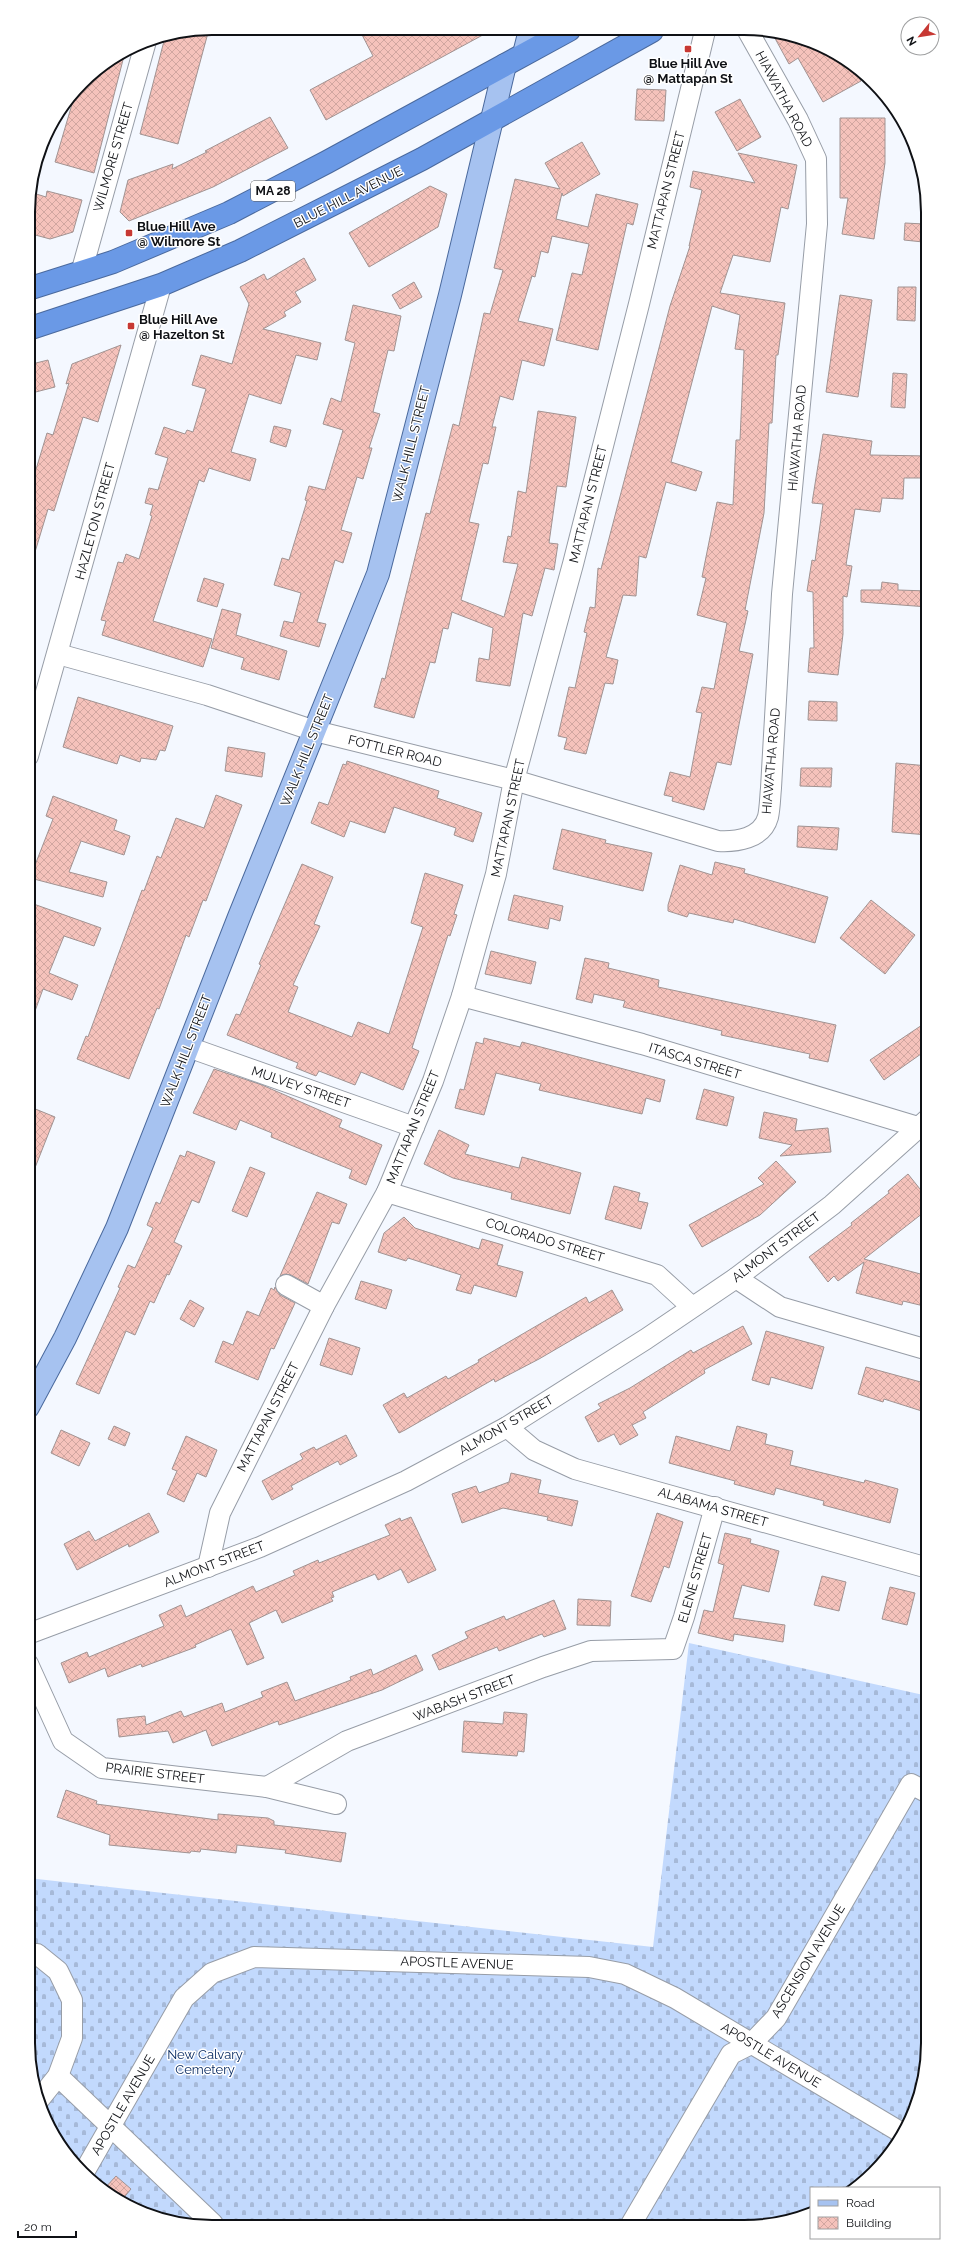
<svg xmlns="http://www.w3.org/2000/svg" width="956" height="2255" font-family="Raleway,sans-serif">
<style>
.cemetery{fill:url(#cemetery-stones)}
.building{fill:url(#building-cross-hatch);stroke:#a19392}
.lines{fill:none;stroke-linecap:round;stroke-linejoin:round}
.minor-casing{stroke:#979da7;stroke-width:22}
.major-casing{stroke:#4a699d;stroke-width:24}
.highway-casing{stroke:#4a699d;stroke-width:24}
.minor{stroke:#fff;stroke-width:20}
.major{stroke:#a6c2f0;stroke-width:22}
.highway{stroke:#6a99e6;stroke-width:22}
.poi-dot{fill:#c73833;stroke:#fff;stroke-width:1.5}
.labels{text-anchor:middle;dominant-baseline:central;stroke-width:3;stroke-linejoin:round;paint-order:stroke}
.shield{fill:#fff;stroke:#57585b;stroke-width:1}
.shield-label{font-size:12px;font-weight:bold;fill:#0f1115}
.poi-label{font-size:13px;font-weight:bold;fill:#0f1115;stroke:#fff;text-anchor:start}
.street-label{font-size:13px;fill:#0f1115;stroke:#fff}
.park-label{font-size:13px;fill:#0a2c63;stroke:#fff}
.rim{fill:none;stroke:#0f1115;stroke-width:2}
</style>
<defs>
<pattern id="cemetery-stones" width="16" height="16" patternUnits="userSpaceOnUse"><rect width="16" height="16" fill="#c2d9fd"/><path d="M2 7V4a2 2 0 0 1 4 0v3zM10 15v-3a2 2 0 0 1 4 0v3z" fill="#a6b9d8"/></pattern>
<pattern id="building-cross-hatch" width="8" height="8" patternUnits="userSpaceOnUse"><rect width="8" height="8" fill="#f5c2bb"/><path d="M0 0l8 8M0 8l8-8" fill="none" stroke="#d1a6a0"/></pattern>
</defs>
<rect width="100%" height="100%" fill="#f4f8ff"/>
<path class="cemetery" d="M689,1643l239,53v359l-14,58 -32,51 -29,24h-42v25l-20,8 -47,6 -568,-3 -45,-16 -49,-35 -29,-38 -19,-45 -6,-47v-165l625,69z"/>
<g class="building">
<path d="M209,29l-31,115 -38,-10 25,-97z"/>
<path d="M359,29h94l39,1 -166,90 -16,-30 63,-34z"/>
<path d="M771,31l9,1 45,15 27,18 9,16 -38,21 -25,-44 -9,6z"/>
<path d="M125,52l-31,121 -39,-11 20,-68 16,-20z"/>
<path d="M637,89l29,1 -2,31 -29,-1z"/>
<path d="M740,99l21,38 -24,14 -22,-39z"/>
<path d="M270,117l18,31 -75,39 -84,34 -9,-9 8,-32 45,-16 -1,5 35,-17 -2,-1z"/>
<path d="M840,118h45v45l-11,76 -32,-5 6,-36h-8z"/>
<path d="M582,142l18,32 -37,22 -1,-3 -6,26 32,8 8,-33 42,10 -5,21 -6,-2 -29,127 -42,-10 16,-67 10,2 7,-31 -37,-8 -4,17 -7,-2 -6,26 -3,-1 -14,45 35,8 -9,37 -22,-6 -9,40 -13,-4 -8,31h4l-8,37 -5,-1 -14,59 10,2 -18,76 43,17 14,-53 -15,-2 5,-26 3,1 7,-46 8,2 12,-82 38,6 -10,70 -9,-1 -8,57 9,1 -4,26 -9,-2 -13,48 -9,-3 -13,73 -34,-5 3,-23 10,2 4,-32 -41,-16 -4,17 -5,-1 -8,35 -5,-1 -16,56 -40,-11 8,-29 3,1 41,-166 4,1 23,-90 6,2 25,-113 6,1 13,-44 -9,-2 21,-89 45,10 -15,-26z"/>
<path d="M738,153l59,12 -9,44 -7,-2 -11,55 -37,-7 -13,38 65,10 -7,52h-2l-4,68h-3l-5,90 -19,97 3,1 -9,40 14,3 -22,111 -14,-3 -13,48 -32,-9 1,-4 -9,-2 6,-23 20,5 12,-64 -6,-1 6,-25 12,2 13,-66 -30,-8 9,-37 -4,-1 15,-75 16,3 3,-65h4l4,-90 -9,-1 5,-34 -28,-9 -41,156 31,10 -6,19 -30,-9 -20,76 -7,-2 -3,40 -13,-1 -17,62 12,3 -5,24 -8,-1 -19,71 -22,-5 3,-11 -9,-2 11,-49 6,1 12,-55 -3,-1 6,-25 5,1 3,-40 3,1 69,-263 20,-60h-1l13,-56 -12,-3 3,-16 62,12z"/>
<path d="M430,186l17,8 -9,33 -69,40 -20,-34z"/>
<path d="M47,191l35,9 -9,32 -23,7 -22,-6v-33l2,-8 16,5z"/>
<path d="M905,223l19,1 -1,18 -19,-2z"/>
<path d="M304,258l12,22 -21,12 6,10 -17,10 2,4 -23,13 58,14 -4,17 -21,-5 -15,49 -32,-10 -18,58 25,7 -6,22 -41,-13 -5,14 -5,-2 -46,141 59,18 -9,28 -101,-32 4,-14 -5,-1 17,-58 5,1 3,-9 13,5 13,-43 -2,-1 3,-10 -8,-2 4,-15 9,2 10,-32 -13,-4 9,-27 21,7 2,-4 6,2 13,-43 -14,-4 9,-30 31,9 17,-60 -9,-17 24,-13 3,6z"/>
<path d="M414,282l8,15 -22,12 -8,-14z"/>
<path d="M898,287h18l-1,34 -18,-1z"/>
<path d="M840,295l32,5 -14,97 -32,-5z"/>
<path d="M353,305l48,11 -7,35 -6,-1 -15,62 7,2 -11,34h3l-9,31 -6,-2 -16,53 11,3 -9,30 -8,-3 -18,62 9,2 -7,23 -39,-11 4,-15 9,2 8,-30 -27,-8 8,-27 7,2 18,-59 -2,-1 4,-14 16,4 18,-60 -20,-6 8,-26 10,4 14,-59 -10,-3z"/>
<path d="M121,345l-23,77 -15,-5 -29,94 -6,-2 -16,53h-4v-88l6,2 13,-43 6,2 16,-52 -3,1 6,-20z"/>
<path d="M48,360l7,27 -27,7v-29z"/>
<path d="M893,373l14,1 -2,34 -14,-1z"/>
<path d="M274,426l17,4 -5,17 -16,-5z"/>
<path d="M823,434l49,7 -2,14 58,1v22h-24l-1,21 -21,-1 -2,14 -25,-3 -9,56 6,1 -5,31 -4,-1v38l-5,41 -30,-3 2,-24h4l-1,-56 -6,-1 5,-31 3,1 8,-57 -11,-1z"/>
<path d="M204,578l20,6 -7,23 -20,-6z"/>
<path d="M882,582l16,2v6l30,1v16l-67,-5v-12h20z"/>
<path d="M222,609l19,5 -5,21 51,16 -8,29 -38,-11 3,-11 -33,-10z"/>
<path d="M78,697l95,29 -8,25 -5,-1 -4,10 -15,-2 -1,4 -20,-7 -3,9 -54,-17z"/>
<path d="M809,701l28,1v19l-29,-1z"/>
<path d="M228,747l37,6 -3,24 -37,-6z"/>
<path d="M347,761l92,30 -2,7 45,15 -9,29 -19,-7 2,-7 -62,-21 -9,26 -35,-12 -6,16 -33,-14 8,-21 9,3 15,-41 3,1z"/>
<path d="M896,763l32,3v69l-36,-3z"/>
<path d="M801,768h31l-1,19 -31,-1z"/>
<path d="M216,795l26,10 -36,96 -3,-1 -14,37 -3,-2 -27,74 -2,-1 -28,71 -52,-20 9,-23 2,1 54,-147 2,1 13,-35 4,2 15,-40 28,10z"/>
<path d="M53,796l64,24 -3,10 16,6 -6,19 -43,-14 -12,31 38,10 -4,15 -73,-19 23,-59 -7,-3z"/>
<path d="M798,826l41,2 -2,22 -40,-3z"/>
<path d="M562,829l44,11 -1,3 47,10 -9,38 -90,-22z"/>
<path d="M715,862l30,7 -1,4 84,24 -13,46 -81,-24 -1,4 -44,-10 -2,4 -19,-6v-6l12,-40 32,10z"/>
<path d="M302,864l31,13 -19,47 6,2 -27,59 5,2 -10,25 64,25 6,-15 31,12 34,-107 -12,-4 14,-50 38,12 -9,29 3,1 -7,21 -2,-1 -36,113 7,3 -16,39 -42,-18 -6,13 -36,-14 -3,5 -20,-8 2,-5 -71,-28 9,-21 4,1 21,-50 -2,-1z"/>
<path d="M514,895l49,11 -3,15 -10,-3 -2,11 -40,-9z"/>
<path d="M871,900l44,35 -30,39 -45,-36z"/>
<path d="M28,902l73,26 -7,18 -30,-10 -15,37 29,12 -6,15 -29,-11 -13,36h-2z"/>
<path d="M491,951l45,11 -5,22 -46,-10z"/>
<path d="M585,958l24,5 -1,5 51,12 -1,7 178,38 -8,37 -19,-4 1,-4 -89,-19 1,-4 -99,-24 2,-6 -31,-7 -2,9 -16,-4z"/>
<path d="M928,1021v28l-44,31 -14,-20z"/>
<path d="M484,1038l36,9 2,-5 143,38 -5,22 -14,-4 -4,16 -103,-24 2,-6 -45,-11 -12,42 -29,-7 5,-19 4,1 12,-48 7,2z"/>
<path d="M214,1069l48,16 80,35 -3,7 43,18 -16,40 -17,-7 3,-8 -81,-33 1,-4 -32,-13 -4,10 -43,-17z"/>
<path d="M704,1089l30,8 -7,29 -31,-7z"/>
<path d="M28,1106l27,11 -26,66h-1z"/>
<path d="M764,1112l33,7 -2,12 33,-3 3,24 -51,4 12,-11 -33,-7z"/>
<path d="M439,1130l30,15 -4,9 54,14 3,-11 59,16 -11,41 -59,-15 1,-6 -59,-15 -29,-14z"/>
<path d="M187,1151l28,11 -16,41 -7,-3 -18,42 8,4 -13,29 -2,-1 -13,29 -4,-2 -15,34 -9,-4 -27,63 -23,-10 44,-96 -2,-1 10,-22 7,3 18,-40 -6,-3 9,-23 4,2 20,-49 5,2z"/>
<path d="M776,1161l20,21 -36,33 -58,32 -13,-22 75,-41 -6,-6z"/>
<path d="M250,1167l15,6 -18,44 -15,-6z"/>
<path d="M908,1174l20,25v5l-8,6 3,3 -59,46 64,17v31l-25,-6 -1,4 -46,-12 8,-31 -26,19 -4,-5 -6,6 -19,-25 43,-32 -1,-2 38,-30 -1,-2z"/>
<path d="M614,1186l26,7 -2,8 10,2 -7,26 -36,-10z"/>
<path d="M317,1192l30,12 -8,20 -7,-2 -24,62 -17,-9 -6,-1 -5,2z"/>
<path d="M404,1217l11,11 64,21 3,-10 21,6 -6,20 26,7 -7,25 -42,-12 -3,9 -15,-4 5,-15 -53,-17 -2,3 -28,-9 6,-19z"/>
<path d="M361,1281l31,9 -6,19 -31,-10z"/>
<path d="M275,1287l5,8 15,8 -21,46 -3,-1 -13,32 -43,-18 8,-21 10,4 14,-34 12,5 12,-28 3,2z"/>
<path d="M612,1290l11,20 -84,49 -44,23 -1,-3 -89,51 -6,3 -16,-28 21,-12 3,5 39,-22 2,3 31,-17 -1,-2 108,-63 3,6z"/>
<path d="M190,1300l14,8 -10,19 -14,-8z"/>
<path d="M743,1326l9,18 -48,26 1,3 -62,39 3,6 -14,7 6,10 -18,10 -6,-11 -16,8 -13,-25 16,-9 -3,-4 32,-16 61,-38 2,3z"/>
<path d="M766,1331l58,16 -12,42 -41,-12 -2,8 -17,-5z"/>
<path d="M329,1338l31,10 -8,27 -32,-10z"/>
<path d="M866,1367l62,17v29l-44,-14 -1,3 -25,-8z"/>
<path d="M114,1426l16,7 -5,13 -17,-7z"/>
<path d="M737,1426l30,8 -2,10 28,7 -3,14 74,18 1,-3 33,9 -8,34 -67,-18 1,-4 -48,-13 -2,7 -40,-11 1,-3 -66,-18 7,-27 54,15z"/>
<path d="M61,1430l29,13 -11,23 -28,-13z"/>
<path d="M346,1435l11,21 -17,9 -2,-4 -47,25 2,3 -21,11 -10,-19 41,-22 -3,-5 14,-7 2,3z"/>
<path d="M186,1436l31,14 -11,27 -9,-4 -13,29 -17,-8 10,-23 -5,-2z"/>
<path d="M511,1473l30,7 -3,13 40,8 -6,25 -25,-6 1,-3 -45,-9 -41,15 -10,-29 24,-8 3,7 30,-11z"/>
<path d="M149,1513l10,19 -30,15 -1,-3 -51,26 -13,-26 25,-13 6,10z"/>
<path d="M657,1513l26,9 -14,46 -5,-2 -13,36 -20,-6z"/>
<path d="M411,1517l25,53 -28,13 -7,-14 -23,11 -3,-6 -43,18 2,5 -3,1 2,3 -51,22 -6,-13 -27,13 15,35 -17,7 -16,-36 -36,16 1,2 -54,20 -1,-3 -33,13 -3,-9 -36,15 -8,-20 26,-11 2,5 75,-31 -5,-11 22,-10 5,12 67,-31 3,6 39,-17 -2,-4 25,-11 1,3 71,-28 -5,-10 15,-7 1,3z"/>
<path d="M725,1533l26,6 -1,4 29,8 -10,41 -27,-7 -9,33 52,7 -2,17 -49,-8 -1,7 -35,-8 6,-23 9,2 11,-47 -6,-2z"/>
<path d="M822,1576l24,6 -7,29 -25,-6z"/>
<path d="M890,1587l25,6 -8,32 -25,-6z"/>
<path d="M578,1599l33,2 -1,25 -33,-1z"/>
<path d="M554,1600l12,29 -22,8 -2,-3 -43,17 -2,-4 -58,23 -7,-15 36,-17 -3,-6 39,-16 2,4z"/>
<path d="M416,1655l7,15 -41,20 -103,35 -1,-4 -66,25 -6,-16 -33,13 -5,-12 -49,6 -2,-18 28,-3 1,9 35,-14 3,6 38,-14 3,9 38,-15 -2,-5 26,-10 8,19 56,-21 -1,-3 21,-8 2,6z"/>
<path d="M504,1712l23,2 -3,38 -6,-1 -1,5 -55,-4 2,-31 39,3z"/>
<path d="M66,1790l31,11 -1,3 122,16v-6l50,4 6,3v4l72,8 -5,29 -56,-9 1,-3 -49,-5 -1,8 -35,-4 -1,3 -9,-1 -1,2 -81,-8 1,-10 -53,-18z"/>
<path d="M116,2176l15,13 -10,12 -17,-12z"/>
</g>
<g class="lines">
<g class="minor-casing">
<g id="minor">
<path d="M81,273l65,-232"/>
<path d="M58,654l149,41 108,36 199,49 204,61c18,1 44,-2 50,-24 2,-9 2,-19 3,-29l11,-194 35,-370 -1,-65 -18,-39 -50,-89"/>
<path d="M28,756l133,-471"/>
<path d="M462,996l180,48 286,86"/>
<path d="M188,1047l226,80"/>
<path d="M387,1192l270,83 35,32"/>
<path d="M736,1278l44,29 148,43"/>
<path d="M286,1285l38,21"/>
<path d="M507,1427l27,23 41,19 353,99"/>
<path d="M208,1567l12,-54 104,-207 63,-114 46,-111 29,-85 34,-122 18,-94 59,-216 66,-260 66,-273"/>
<path d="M28,1634l232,-87 146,-66 101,-54 139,-88 90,-61 96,-73 96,-86"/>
<path d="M28,1664l35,77 39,27 165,19 69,17"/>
<path d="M267,1787l80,-46 196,-74 48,-16 82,-2 11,-32 31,-110"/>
<path d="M28,1955l9,-1 21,17 14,29v38l-14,38 -20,25"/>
<path d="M58,2076l155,148"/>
<path d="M83,2174l101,-176 28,-25 42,-16 335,10 36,7 50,24 227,135"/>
<path d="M630,2226l101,-172 20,-10 25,-26 135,-234 17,9"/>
</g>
</g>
<g class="major-casing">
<g id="major">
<path d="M524,54l6,-24"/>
<path d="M28,1407l37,-69 52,-110 122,-311 139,-343 72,-279 55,-230"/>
</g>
</g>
<g class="highway-casing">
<g id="highway">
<path d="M28,289l85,-27 116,-49 98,-51 242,-132"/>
<path d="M28,329l133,-44 79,-34 182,-92 230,-128"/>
</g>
</g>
<use href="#minor" class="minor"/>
<use href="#major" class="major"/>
<use href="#highway" class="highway"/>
</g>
<g class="poi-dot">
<rect x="684" y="45" width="8" height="8" rx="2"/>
<rect x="125" y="229" width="8" height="8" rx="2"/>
<rect x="127" y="322" width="8" height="8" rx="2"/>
</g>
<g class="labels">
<rect class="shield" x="251" y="181" width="44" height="20" rx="3"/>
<g class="shield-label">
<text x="273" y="191">MA 28</text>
</g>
<g class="poi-label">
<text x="688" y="63" text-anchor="middle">Blue Hill Ave<tspan x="688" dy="15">@ Mattapan St</tspan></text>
<text x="137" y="226">Blue Hill Ave<tspan x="137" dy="15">@ Wilmore St</tspan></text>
<text x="139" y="319">Blue Hill Ave<tspan x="139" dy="15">@ Hazelton St</tspan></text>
</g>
<g class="street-label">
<text transform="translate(784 99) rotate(62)">HIAWATHA ROAD</text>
<text transform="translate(113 157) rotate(-74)">WILMORE STREET</text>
<text transform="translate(666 190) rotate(-76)">MATTAPAN STREET</text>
<text transform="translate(348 197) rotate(-27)">BLUE HILL AVENUE</text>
<text transform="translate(797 438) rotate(-85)">HIAWATHA ROAD</text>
<text transform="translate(411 444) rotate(-76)">WALK HILL STREET</text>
<text transform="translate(588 504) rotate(-76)">MATTAPAN STREET</text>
<text transform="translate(95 521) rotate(-75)">HAZLETON STREET</text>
<text transform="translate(307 750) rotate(-68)">WALK HILL STREET</text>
<text transform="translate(395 751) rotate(14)">FOTTLER ROAD</text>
<text transform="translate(771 761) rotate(-85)">HIAWATHA ROAD</text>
<text transform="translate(508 818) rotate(-78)">MATTAPAN STREET</text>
<text transform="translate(186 1051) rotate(-69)">WALK HILL STREET</text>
<text transform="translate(695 1061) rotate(17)">ITASCA STREET</text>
<text transform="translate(301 1087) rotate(19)">MULVEY STREET</text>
<text transform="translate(413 1127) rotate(-68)">MATTAPAN STREET</text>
<text transform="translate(545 1240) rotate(17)">COLORADO STREET</text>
<text transform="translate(776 1247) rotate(-37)">ALMONT STREET</text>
<text transform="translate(268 1417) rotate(-63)">MATTAPAN STREET</text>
<text transform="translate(506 1425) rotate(-30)">ALMONT STREET</text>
<text transform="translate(713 1507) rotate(16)">ALABAMA STREET</text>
<text transform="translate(214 1564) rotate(-21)">ALMONT STREET</text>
<text transform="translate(695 1578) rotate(-74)">ELENE STREET</text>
<text transform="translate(464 1698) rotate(-21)">WABASH STREET</text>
<text transform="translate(155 1773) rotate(7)">PRAIRIE STREET</text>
<text transform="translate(808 1961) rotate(-59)">ASCENSION AVENUE</text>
<text transform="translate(457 1963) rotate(2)">APOSTLE AVENUE</text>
<text transform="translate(771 2055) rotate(31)">APOSTLE AVENUE</text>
<text transform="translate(123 2105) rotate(-60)">APOSTLE AVENUE</text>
</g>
<g class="park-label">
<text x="205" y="2054">New Calvary<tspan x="205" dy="15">Cemetery</tspan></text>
</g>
</g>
<path d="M0 0H956V2255H0ZM212 35H744A177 177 0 0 1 921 212V2043A177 177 0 0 1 744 2220H212A177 177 0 0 1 35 2043V212A177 177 0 0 1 212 35Z" fill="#fff" fill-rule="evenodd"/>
<path class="rim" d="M212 35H744A177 177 0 0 1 921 212V2043A177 177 0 0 1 744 2220H212A177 177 0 0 1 35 2043V212A177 177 0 0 1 212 35Z"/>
<rect x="810" y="2187" width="130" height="52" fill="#ffffff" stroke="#9fa0a1"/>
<rect x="818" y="2200" width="20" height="6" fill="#a6c2f0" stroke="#9fa0a1"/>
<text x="846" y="2207" font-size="12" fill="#0f1115">Road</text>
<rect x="818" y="2217" width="20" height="12" fill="url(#building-cross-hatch)" stroke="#9fa0a1"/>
<text x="846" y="2227" font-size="12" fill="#0f1115">Building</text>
<g transform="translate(920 36) rotate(240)"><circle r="19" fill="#ffffff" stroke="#9fa0a1"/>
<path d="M0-3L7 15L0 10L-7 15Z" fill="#c73833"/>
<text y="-6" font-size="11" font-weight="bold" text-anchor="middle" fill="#0f1115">N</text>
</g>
<path d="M18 2231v6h58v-6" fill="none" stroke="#0f1115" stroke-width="2"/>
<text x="24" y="2231" font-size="12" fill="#0f1115" stroke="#ffffff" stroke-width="3" paint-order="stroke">20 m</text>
</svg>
